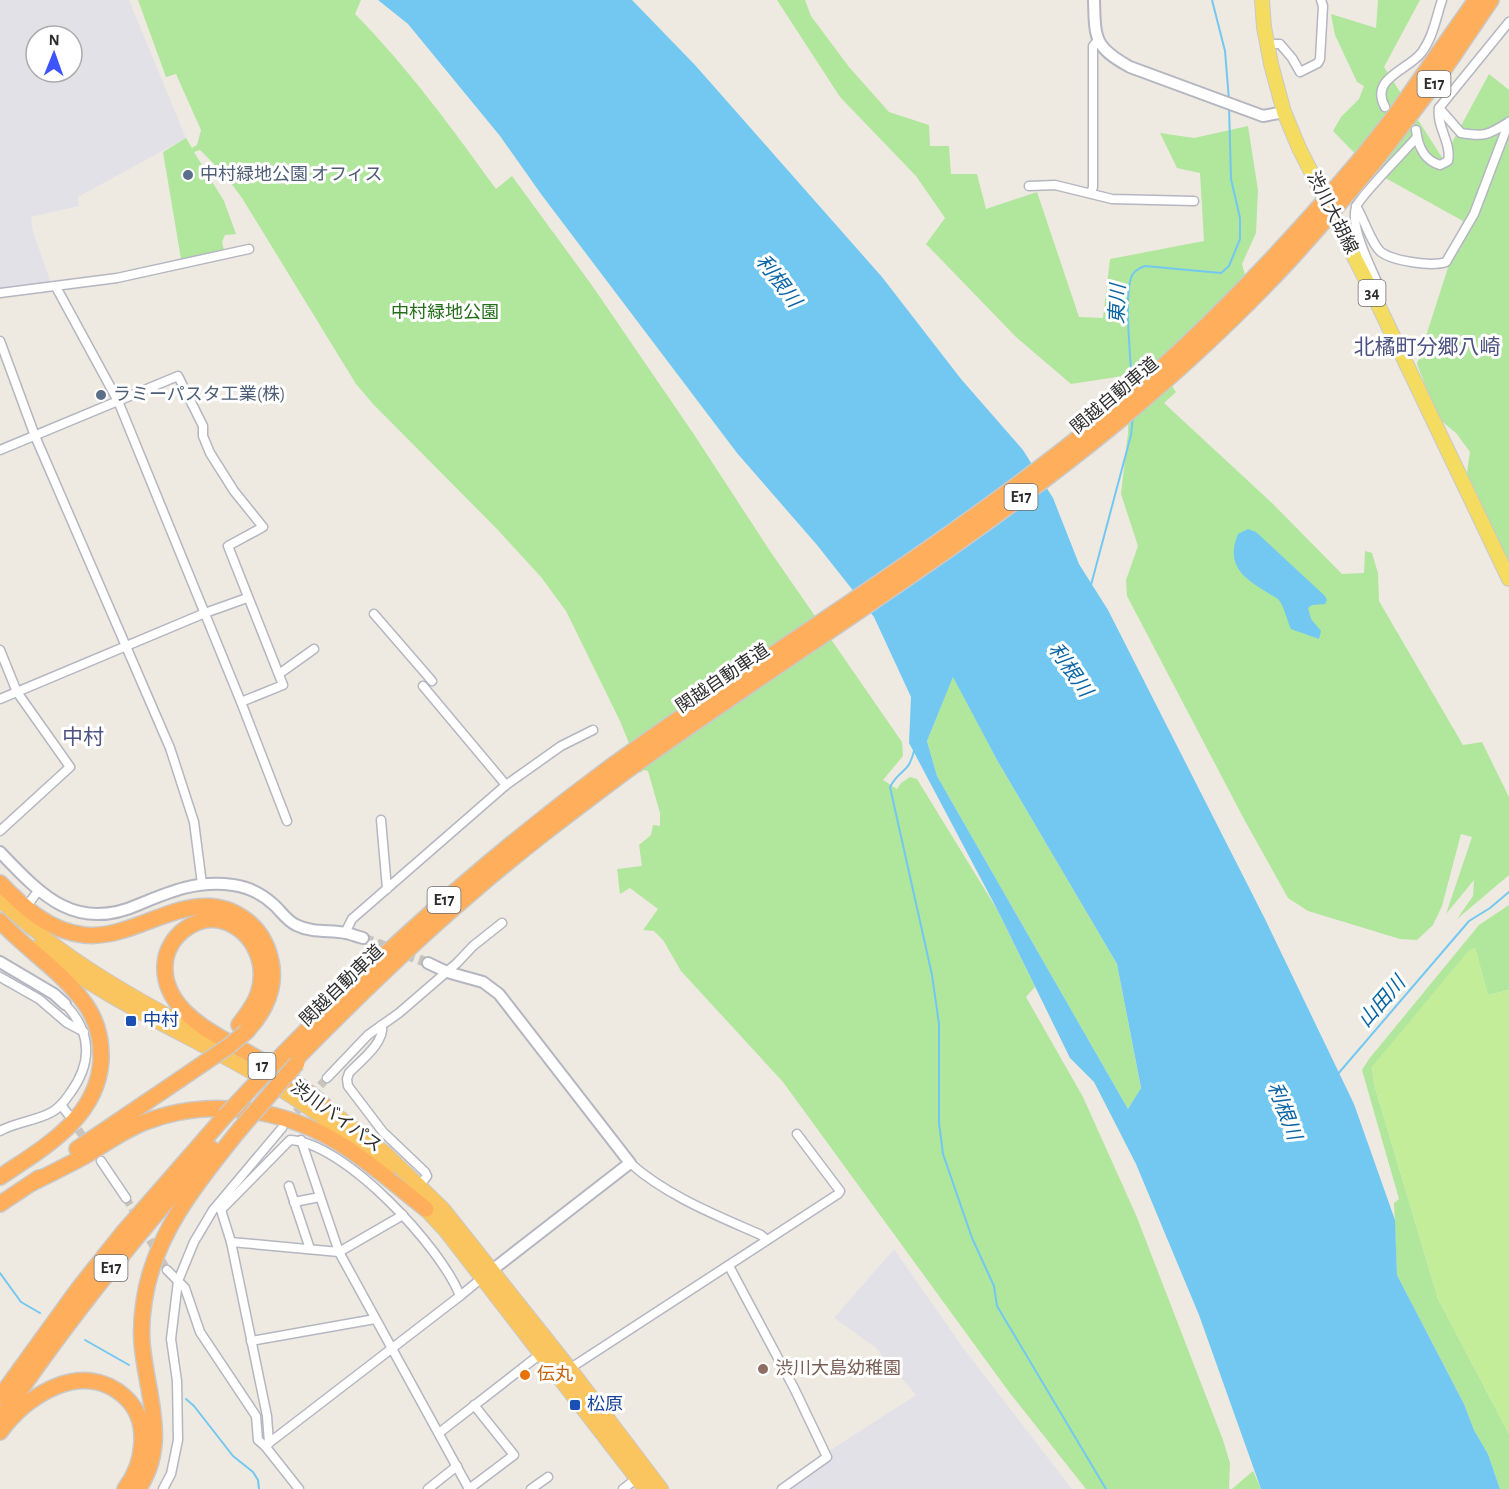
<svg xmlns="http://www.w3.org/2000/svg" width="1509" height="1489" font-family="'Alegreya Sans','Noto Sans JP',sans-serif">
<style>
.industrial{fill:#e3e1e8;fill-rule:evenodd}
.green{fill:#b1e69d}
.pitch{fill:#c3ed98}
.water{fill:#73c8f2;fill-rule:evenodd}
.lines{fill:none;stroke-linecap:round;stroke-linejoin:round}
.stream{stroke:#73c8f2;stroke-width:2}
.minor-tunnel{stroke:#c8c4bd;stroke-width:8;stroke-dasharray:8 4;stroke-linecap:butt}
.tertiary-tunnel{stroke:#c8c4bd;stroke-width:10;stroke-dasharray:10 5;stroke-linecap:butt}
.minor-casing{stroke:#b4b6c1;stroke-width:11}
.tertiary-casing{stroke:#b4b6c1;stroke-width:14}
.primary-casing{stroke:#c9c9c9;stroke-width:16}
.trunk-casing{stroke:#c9c9c9;stroke-width:16}
.motorway-casing{stroke:#c9c9c9;stroke-width:18}
.minor{stroke:#fff;stroke-width:8}
.tertiary{stroke:#fff;stroke-width:10}
.primary{stroke:#f4dc60;stroke-width:14}
.trunk{stroke:#fac55e;stroke-width:14}
.motorway{stroke:#ffae5c;stroke-width:15}
.motorway-bridge-casing{stroke:#c9c9c9;stroke-width:18;stroke-linecap:butt}
.motorway-bridge{stroke:#ffae5c;stroke-width:15}
.service-dot{fill:#5c6f8a;stroke:#fff;stroke-width:2}
.transit-dot{fill:#1a4fb4;stroke:#fff;stroke-width:2}
.education-dot{fill:#8d6e63;stroke:#fff;stroke-width:2}
.food-dot{fill:#e8710a;stroke:#fff;stroke-width:2}
.labels{text-anchor:middle;dominant-baseline:central;stroke-width:6;stroke-linejoin:round;paint-order:stroke}
.shield{fill:#fff;stroke:#6d6d6d;stroke-width:1.5}
.shield-label{font-size:16px;font-weight:bold;fill:#2e2e2e}
.service-label{font-size:18px;fill:#4e5e75;stroke:#fff;text-anchor:start}
.street-label{font-size:18px;fill:#2e2e2e;stroke:#fff}
.park-label{font-size:18px;fill:#256f1a;stroke:#fff}
.transit-label{font-size:18px;fill:#164399;stroke:#fff;text-anchor:start}
.education-label{font-size:18px;fill:#785e54;stroke:#fff;text-anchor:start}
.food-label{font-size:18px;fill:#c56008;stroke:#fff;text-anchor:start}
.water-label{font-size:20px;font-style:italic;fill:#0a65a5;stroke:#fff}
.quarter-label{font-size:21px;fill:#4c5281;stroke:#fff}
</style>
<rect width="100%" height="100%" fill="#efeae1"/>
<g class="industrial">
<path d="M0,0h129l57,138 -108,59 1,9 -48,11 2,15 18,51 -51,6zM36,36h36v36h-36z"/>
<path d="M894,1249l70,100 108,140h-287l45,-29 -4,-7 90,-58 -41,-48 -41,-29z"/>
</g>
<g class="green">
<path d="M138,0h223l-6,14c54,55 96,113 141,175l16,-13 79,108 102,149 77,118 132,191 1,14 -20,24 14,9 4,-6 9,-6 7,2 81,132 37,76 -9,10 57,100 53,118 87,225 7,23 -1,26h-143l-77,-97 -226,-310 -102,-111 -18,-31 -9,-9 -11,-1 15,-21 -28,-21 -10,6 -3,-25 25,-3 -3,-21 12,-10 2,-10 7,1v-13l-12,-42 -5,-1 -2,3 -21,-52 -54,-110 -25,-34 -44,-48 -124,-125 -17,-20 -114,-186 -17,-23 -25,-25 -6,2 30,49 12,33 -11,1 -3,7 2,8 -43,9 -18,-107 23,-14 6,10 5,-3 4,-15 -25,-56 -10,3z"/>
<path d="M777,0h28l6,16 38,51 40,45 40,13 1,21h19l2,28h26l9,35 51,-17 42,125 24,1 7,-59 94,-18 -4,-68 -23,-5 -17,-35 34,5 54,-12 10,64 -2,43 -14,31 4,15 -87,87 17,26 -12,11 108,100 70,71 22,-1 1,-22 7,2 6,20 1,28 84,144 19,-3 27,55v78l-52,44 16,-23 1,-16 -28,34 26,-77 -11,-3 -19,72 -9,19 -16,15 -17,-1 -92,-28 -20,-13 -43,-77 -118,-225 -1,-16 12,-34 -17,-52 7,-61 1,-30 -6,-27 -52,8 -55,-47 -90,-93 19,-26 -29,-42 -76,-79z"/>
<path d="M1378,0h42l-36,67 59,92 46,-85 20,16v477l-43,-88 4,-27 -14,-19 -18,-15 -21,-54 46,-143 -92,-51 -38,-39 8,-14 18,-18 5,-13 -7,-4 -22,-47 -4,-21 45,14z"/>
<path d="M953,676l44,84 120,204 24,125 -13,20 -191,-333 -10,-35z"/>
<path d="M1509,905v85l-21,5 -13,-47 -103,119 2,17 64,215 71,135v55h-9l-12,-35 -14,-24 -10,-26 -67,-129 -3,-72 5,-4 -37,-129 7,-11 110,-134z"/>
<path d="M1253,1471l8,18h-29z"/>
</g>
<path class="pitch" d="M1475,948l13,47 21,-5v444l-71,-135 -64,-215 -2,-17 97,-117z"/>
<g class="water">
<path d="M378,0h254l63,65 187,212 79,102 62,71 30,48 26,66 29,46 157,309 89,185 41,116 2,55 67,129 10,26 14,24 12,35h-239l-62,-174 -63,-151 -42,-82 -24,-24 -72,-147 -89,-168 2,-46 -37,-80 -57,-72 -80,-92 -196,-259 -41,-58 -92,-112zM953,677l44,83 120,204 24,124 -13,21 -191,-333 -10,-35z"/>
<path d="M1248,529l8,3 69,64 2,4 -2,4 -13,1 -4,3 3,11 10,12 -2,8 -28,-10c-4,-8 -7,-24 -13,-30 -4,-3 -9,-5 -13,-8 -24,-14 -39,-28 -27,-57z"/>
</g>
<g class="lines">
<g class="stream">
<path d="M1212,0l13,51 4,49"/>
<path d="M1132,386c-1,-24 -8,-88 -1,-108 2,-7 8,-10 14,-12l76,7 8,-7 11,-27v-21l-9,-39 -2,-73"/>
<path d="M1091,585l40,-150 2,-19"/>
<path d="M914,751c-6,24 -14,17 -24,36l42,188 7,49v99l4,31 29,84 22,48 3,20 109,183"/>
<path d="M1337,1075l132,-154 21,-13 19,-16"/>
<path d="M0,1273l21,29 19,11"/>
<path d="M85,1340l44,25"/>
<path d="M186,1399l8,7 39,50 20,16 5,8 1,9"/>
</g>
<g class="minor-tunnel">
<path d="M71,1120l17,23"/>
<path d="M288,1121l39,-43"/>
<path d="M126,1198l41,72"/>
</g>
<path class="tertiary-tunnel" d="M363,938l65,25"/>
<g class="minor-casing">
<g id="minor">
<path d="M1266,44h14l12,14 8,14 18,-9 2,-4 3,-53 -2,-6"/>
<path d="M1385,107c-16,-29 24,-37 37,-55 11,-15 14,-34 20,-52"/>
<path d="M1439,108l22,25c24,4 27,2 48,-11"/>
<path d="M1416,130c2,17 8,30 24,35l8,-4c4,-18 -12,-35 -9,-53l70,-86"/>
<path d="M1029,186l26,-1 57,14 82,2"/>
<path d="M1091,193l2,-6v-141l5,-6"/>
<path d="M1356,206c7,11 16,39 25,46 12,9 51,15 65,10l28,-48 35,-92"/>
<path d="M56,287l62,114 123,301 46,119"/>
<path d="M1371,290l6,-8c-8,-19 -27,-55 -21,-75 3,-10 51,-58 61,-70"/>
<path d="M0,293l117,-15 132,-29"/>
<path d="M0,341l35,95 135,312 24,74 8,62"/>
<path d="M0,450l178,-74 25,50v10l7,17 24,38 29,36 -35,19 55,139 -42,17"/>
<path d="M374,614l58,67"/>
<path d="M0,650l17,42 53,75 -70,64"/>
<path d="M279,674l35,-25"/>
<path d="M423,686l83,99"/>
<path d="M0,699l205,-86 42,-15"/>
<path d="M381,820l6,69"/>
<path d="M29,903l9,-12"/>
<path d="M345,933l7,-14 154,-134 55,-39 32,-16"/>
<path d="M0,977l39,22 28,24 17,9"/>
<path d="M382,1025c3,18 -22,36 -33,48l-2,6 1,7 35,46 42,40 2,4 -7,9"/>
<path d="M327,1078l41,-43 31,-22 58,-50 16,-17 29,-23"/>
<path d="M61,1105l7,9"/>
<path d="M0,1131c16,-9 36,-10 52,-19 9,-5 13,-12 19,-20 22,-31 20,-61 -6,-88"/>
<path d="M301,1140l38,112 130,237"/>
<path d="M101,1161l25,37"/>
<path d="M630,1163c37,33 86,52 131,72l6,5"/>
<path d="M289,1186l21,63"/>
<path d="M294,1202l26,-5"/>
<path d="M221,1210l69,-70c54,2 152,108 170,156l22,-18"/>
<path d="M221,1210l10,32 36,174 2,27"/>
<path d="M231,1242l108,10 64,-37"/>
<path d="M729,1266l65,122 33,69 -45,32"/>
<path d="M167,1270l18,18 15,44 56,84 2,24 7,6 34,43"/>
<path d="M251,1341l124,-22"/>
<path d="M566,1371l272,-177 2,-3 -43,-57"/>
<path d="M439,1433l104,-81"/>
<path d="M265,1446l195,-150"/>
<path d="M163,1489l8,-15 7,-34 -1,-59 -6,-42 7,-58 16,-39 19,-32 69,-82"/>
<path d="M428,1489l29,-23"/>
<path d="M469,1489l45,-34 -40,-50"/>
<path d="M531,1489l17,-12"/>
<path d="M623,1489l13,-10"/>
</g>
</g>
<g class="tertiary-casing">
<g id="tertiary">
<path d="M1094,0c1,39 0,47 36,67l133,49 21,-4"/>
<path d="M0,852c42,44 76,81 140,52 31,-13 58,-24 93,-19 15,2 28,8 40,19 8,7 14,17 23,21 16,8 33,5 50,8 6,1 12,4 17,5"/>
<path d="M0,962l54,32 11,10"/>
<path d="M428,963l19,9 36,10 16,12 131,169 -143,111"/>
</g>
</g>
<g class="primary-casing">
<path id="primary" d="M1262,0l2,27 7,37 13,48 15,36 72,142 138,289"/>
</g>
<g class="trunk-casing">
<g id="trunk">
<path d="M0,900c63,59 137,101 214,140"/>
<path d="M38,947c68,53 147,86 221,129 46,27 89,58 128,94"/>
<path d="M314,1098l70,54 59,57 127,160 91,120"/>
<path d="M418,1201l28,30 199,258"/>
</g>
</g>
<g class="motorway-casing">
<g id="motorway">
<path d="M1363,156l30,-38 83,-118"/>
<path d="M1372,165l62,-81 57,-84"/>
<path d="M0,883c23,24 49,48 84,52 55,6 109,-55 162,-15 12,9 20,22 24,37 8,29 -5,55 -24,75"/>
<path d="M0,921c26,28 60,49 83,80 14,18 19,37 18,60 -4,58 -58,87 -101,116"/>
<path d="M239,1025c7,-10 15,-19 19,-31 10,-28 -3,-61 -32,-72 -28,-10 -60,14 -61,43 -3,51 63,75 99,97 21,12 40,27 59,42"/>
<path d="M285,1052c103,-105 212,-202 331,-289"/>
<path d="M294,1061c56,-57 114,-114 175,-166 49,-43 101,-82 153,-121"/>
<path d="M77,1149l102,-69"/>
<path d="M32,1183c18,-9 36,-18 53,-27 20,-12 39,-26 60,-34 64,-25 139,-14 197,23 30,19 56,42 84,64"/>
<path d="M0,1204l39,-26"/>
<path d="M0,1397l79,-109 43,-54 103,-118"/>
<path d="M0,1420c64,-96 136,-185 212,-271"/>
<path d="M0,1432c27,-38 84,-73 125,-35 13,12 18,28 17,46 -1,16 -7,33 -17,46"/>
<path d="M138,1489c32,-46 8,-96 4,-146 -1,-14 0,-28 2,-41 9,-67 55,-122 96,-173"/>
</g>
</g>
<use href="#minor" class="minor"/>
<use href="#tertiary" class="tertiary"/>
<use href="#primary" class="primary"/>
<use href="#trunk" class="trunk"/>
<use href="#motorway" class="motorway"/>
<g class="motorway-bridge-casing">
<g id="motorway-bridge">
<path d="M616,763c161,-116 333,-219 487,-345 96,-78 180,-167 260,-262"/>
<path d="M622,774c163,-118 337,-222 493,-350 60,-50 118,-103 171,-160 30,-32 58,-66 86,-99"/>
<path d="M179,1080l50,-34 17,-14"/>
<path d="M225,1116l60,-64"/>
<path d="M240,1129l57,-66"/>
</g>
</g>
<use href="#motorway-bridge" class="motorway-bridge"/>
</g>
<g class="service-dot">
<circle cx="188" cy="175" r="6"/>
<circle cx="101" cy="395" r="6"/>
</g>
<g class="transit-dot">
<rect x="125" y="1015" width="12" height="12" rx="3"/>
<rect x="569" y="1399" width="12" height="12" rx="3"/>
</g>
<circle class="education-dot" cx="763" cy="1369" r="6"/>
<circle class="food-dot" cx="525" cy="1375" r="6"/>
<g class="labels">
<g class="shield">
<rect x="1417.5" y="71" width="33" height="26" rx="4.5"/>
<rect x="1358.5" y="280" width="27" height="26" rx="4.5"/>
<rect x="1004.5" y="484" width="33" height="26" rx="4.5"/>
<rect x="427.5" y="887" width="33" height="26" rx="4.5"/>
<rect x="248.5" y="1053" width="27" height="26" rx="4.5"/>
<rect x="94.5" y="1255" width="33" height="26" rx="4.5"/>
</g>
<g class="shield-label">
<text x="1434" y="84">E17</text>
<text x="1372" y="293">34</text>
<text x="1021" y="497">E17</text>
<text x="444" y="900">E17</text>
<text x="262" y="1066">17</text>
<text x="111" y="1268">E17</text>
</g>
<g class="service-label">
<text x="200" y="175">中村緑地公園 オフィス</text>
<text x="113" y="395">ラミーパスタ工業(株)</text>
</g>
<g class="street-label">
<text transform="translate(1332 213) rotate(63)">渋川大胡線</text>
<text transform="translate(1115 396) rotate(-40)">関越自動車道</text>
<text transform="translate(723 679) rotate(-34)">関越自動車道</text>
<text transform="translate(342 986) rotate(-44)">関越自動車道</text>
<text transform="translate(336 1117) rotate(36)">渋川バイパス</text>
</g>
<g class="park-label">
<text x="445" y="313">中村緑地公園</text>
</g>
<g class="transit-label">
<text x="143" y="1021">中村</text>
<text x="587" y="1405">松原</text>
</g>
<g class="education-label">
<text x="775" y="1369">渋川大島幼稚園</text>
</g>
<g class="food-label">
<text x="537" y="1375">伝丸</text>
</g>
<g class="water-label">
<text transform="translate(778 281) rotate(53)">利根川</text>
<text transform="translate(1118 304) rotate(-88)">東川</text>
<text transform="translate(1070 670) rotate(55)">利根川</text>
<text transform="translate(1382 1002) rotate(-49)">山田川</text>
<text transform="translate(1284 1111) rotate(69)">利根川</text>
</g>
<g class="quarter-label">
<text x="1427" y="347">北橘町分郷八崎</text>
<text x="83" y="737">中村</text>
</g>
</g>
<g transform="translate(54 54) rotate(1)"><circle r="28" fill="#ffffff" stroke="#ababab" stroke-width="1.5"/>
<path d="M0-4.5L10 22L0 15L-10 22Z" fill="#3e55fe"/>
<text y="-9" font-size="16" font-weight="bold" text-anchor="middle" fill="#2e2e2e">N</text>
</g>
</svg>
